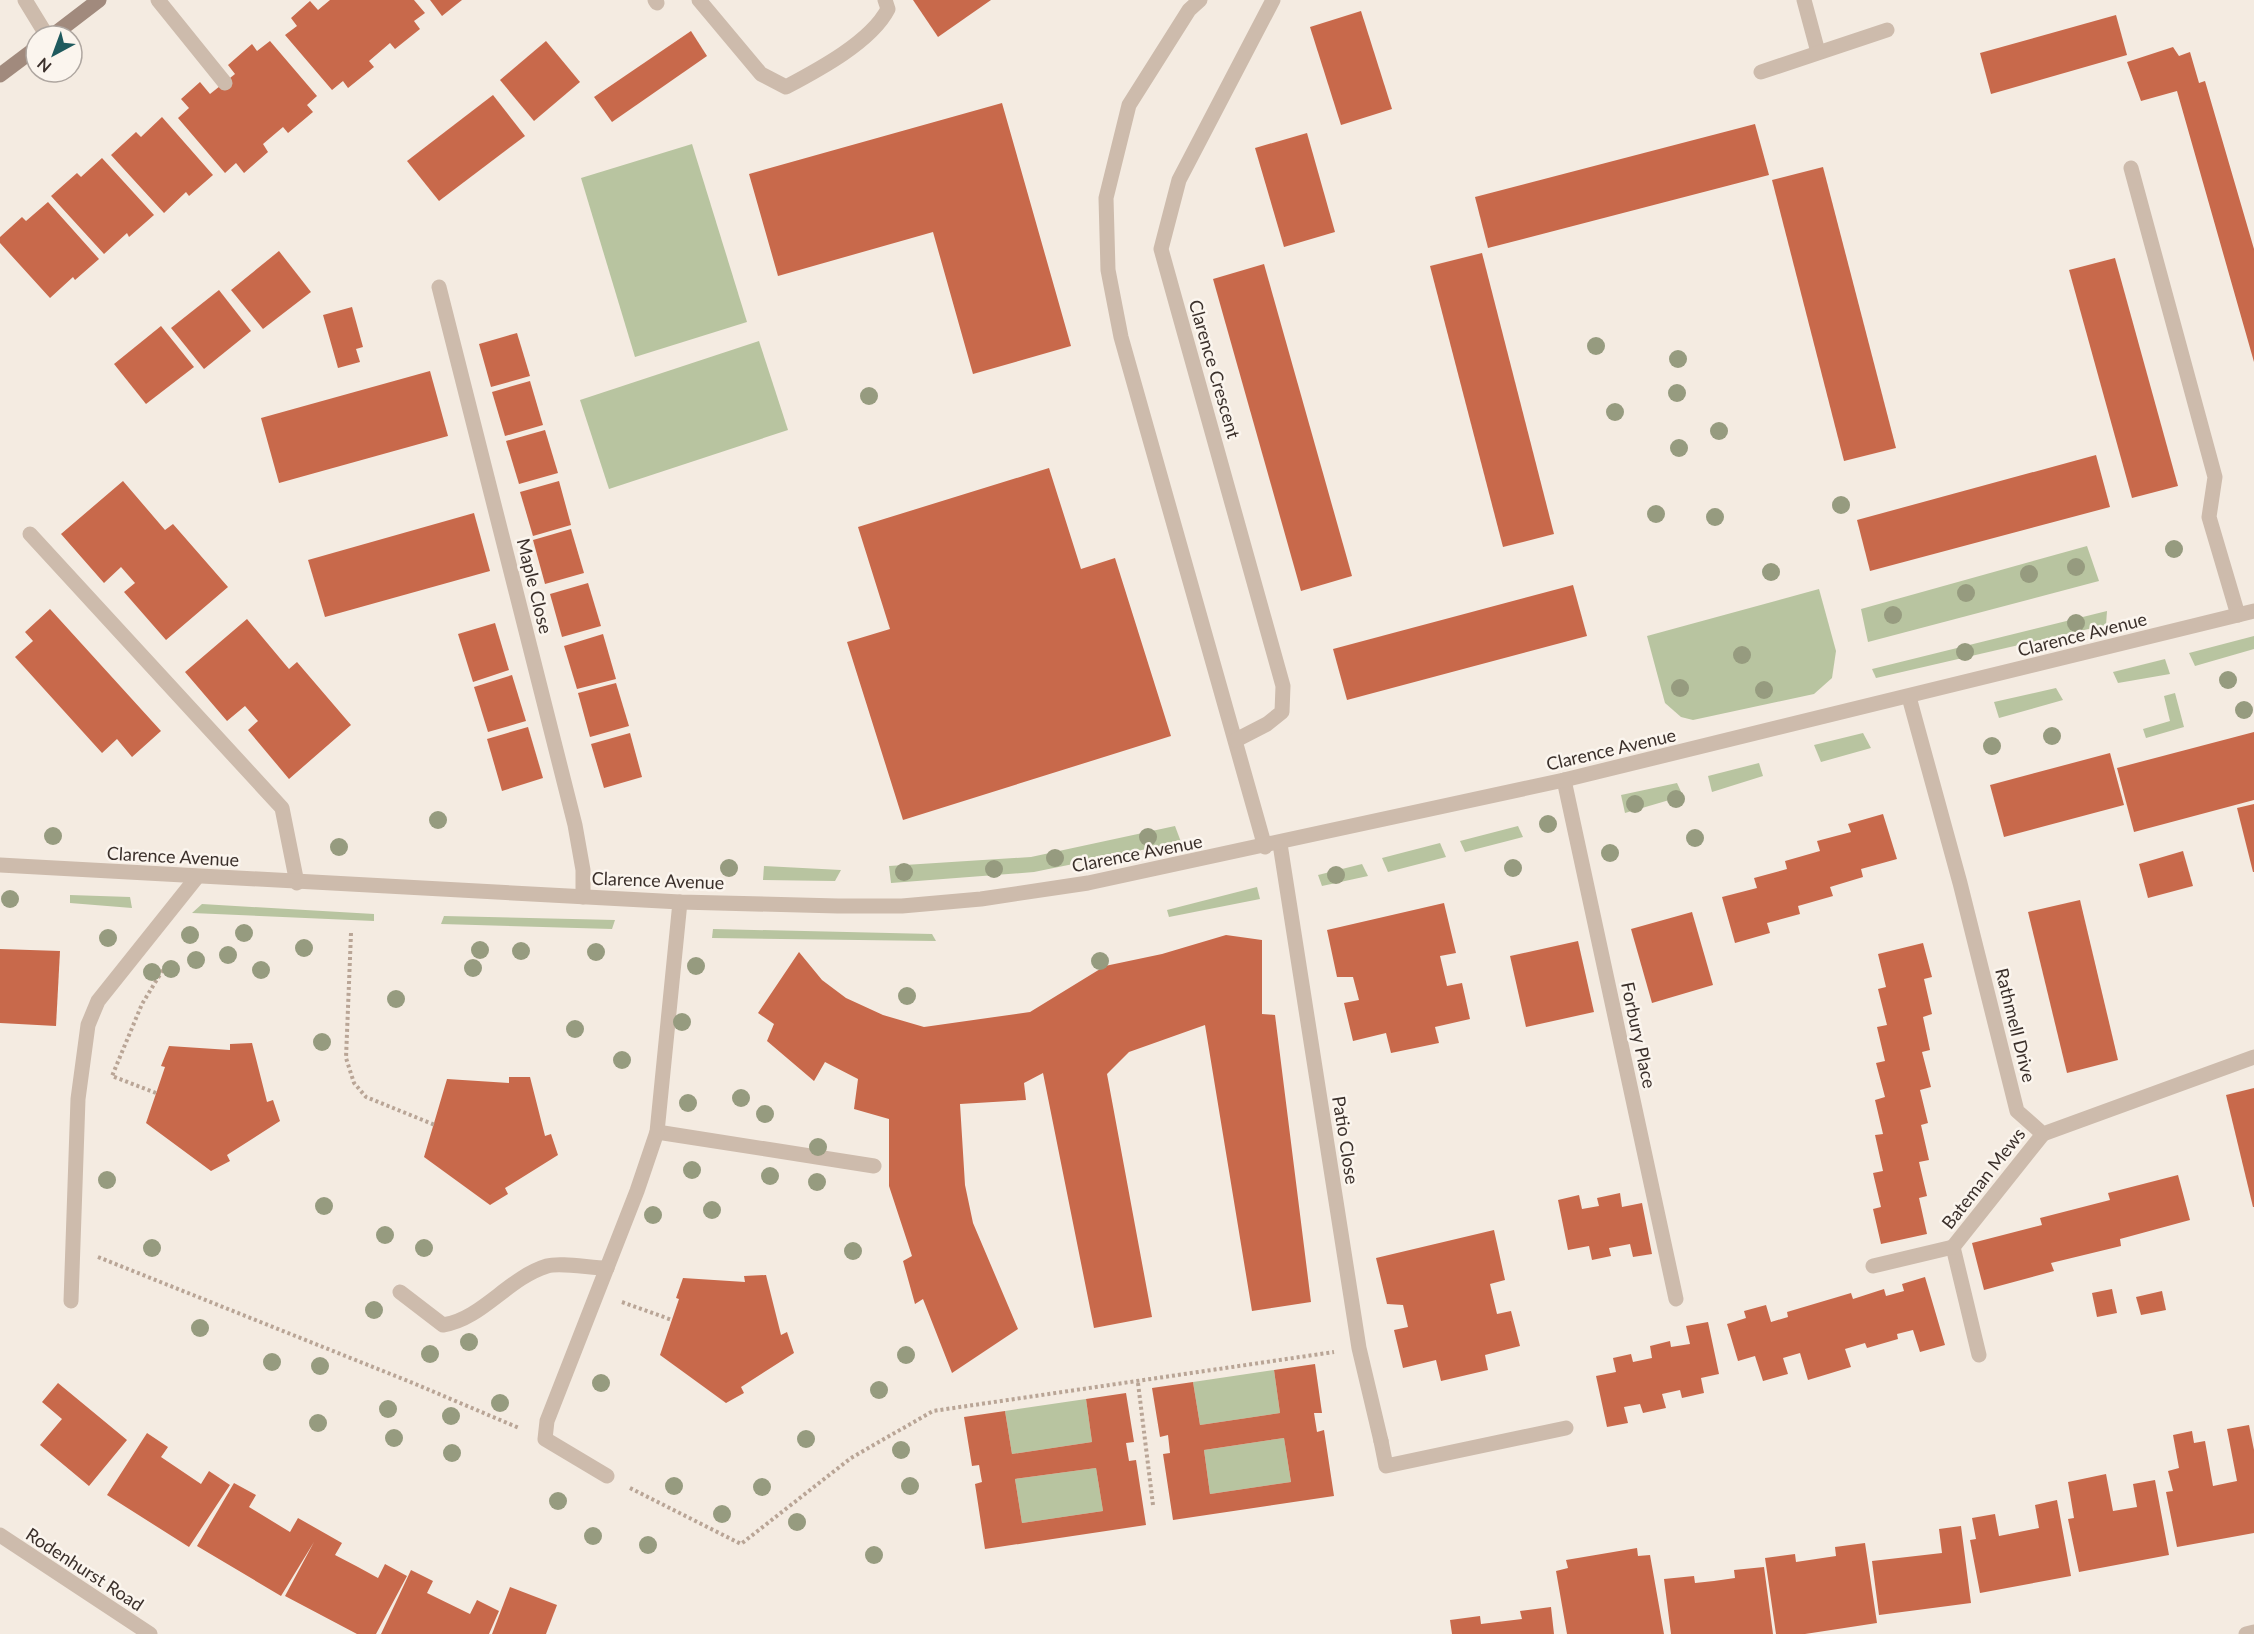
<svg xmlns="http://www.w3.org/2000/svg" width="2254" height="1634" font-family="Lato,sans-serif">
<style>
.green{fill:#b8c4a0}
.building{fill:#c8694b;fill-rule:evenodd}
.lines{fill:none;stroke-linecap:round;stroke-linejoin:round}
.path{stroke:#b9a596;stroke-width:4;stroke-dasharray:3 3;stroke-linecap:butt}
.service{stroke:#cdbbac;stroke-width:15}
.minor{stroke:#cdbbac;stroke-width:15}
.secondary{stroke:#a18a7d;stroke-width:15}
.tree{fill:#969b7f}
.labels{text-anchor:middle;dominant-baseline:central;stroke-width:5;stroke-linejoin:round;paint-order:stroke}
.street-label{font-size:18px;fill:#3b302b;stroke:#fbf5ee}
</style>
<rect width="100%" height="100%" fill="#f4ebe1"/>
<g class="green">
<path d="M692,144l55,178 -112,35 -54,-179z"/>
<path d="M759,341l29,89 -179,59 -29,-89z"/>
<path d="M2087,546l12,35 -231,61 -7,-33z"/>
<path d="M1819,589l17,62 -4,27 -18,16 -121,26 -12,-3 -16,-14 -18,-67z"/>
<path d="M2107,611l-1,14 -230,53 -4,-9z"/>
<path d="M2254,636v13l-59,17 -6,-13z"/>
<path d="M2165,659l5,15 -52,9 -5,-11z"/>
<path d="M2056,688l7,12 -64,18 -5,-16z"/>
<path d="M2175,693l9,34 -38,11 -3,-9 27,-8 -6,-25z"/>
<path d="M1863,733l8,15 -50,14 -7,-17z"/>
<path d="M1759,763l4,13 -51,16 -4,-16z"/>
<path d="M1677,783l6,13 -58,17 -4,-18z"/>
<path d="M1175,826l6,16 -147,30 -143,11 -2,-17 142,-9z"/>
<path d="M1518,826l5,11 -58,15 -5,-11z"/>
<path d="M1440,843l6,14 -58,15 -6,-14z"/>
<path d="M1362,864l6,12 -46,10 -4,-11z"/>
<path d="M764,866l77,4 -6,11 -72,-1z"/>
<path d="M1257,887l3,12 -91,18 -2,-7z"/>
<path d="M70,895l60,2 2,11 -62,-5z"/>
<path d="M202,904l172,10v7l-182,-8z"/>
<path d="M444,916l171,4 -3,9 -171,-5z"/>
<path d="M713,929l219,5 4,7 -224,-3z"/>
<path d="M1274,1370l6,43 -80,12 -7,-43z"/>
<path d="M1086,1399l6,43 -80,12 -7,-43z"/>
<path d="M1284,1438l7,44 -81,12 -6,-44z"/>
<path d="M1096,1468l7,43 -81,12 -7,-44z"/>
</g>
<g class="building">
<path d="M330,0h84l11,13 -11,8 6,8 -25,20 -5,-6 -21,18 5,6 -26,21 -5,-7 -11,9 -47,-55 12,-9 -6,-8 19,-17 8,9z"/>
<path d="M430,0h32l-20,16z"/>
<path d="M913,0h78l-53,37z"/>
<path d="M1361,11l31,98 -51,16 -31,-98z"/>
<path d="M2116,15l11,40 -136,39 -11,-41z"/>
<path d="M691,31l16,25 -95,66 -18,-25z"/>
<path d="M270,41l47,55 -10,9 6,7 -25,21 -5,-6 -20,17 5,8 -24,21 -8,-10 -11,10 -47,-55 11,-10 -8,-9 19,-17 10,12 25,-20 -7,-9 24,-21 5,7z"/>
<path d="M546,41l34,41 -46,39 -34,-41z"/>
<path d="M2173,47l6,9 11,-4 9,31 6,-2 49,168v113l-77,-271 -36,10 -14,-39z"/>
<path d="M493,95l32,41 -86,65 -32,-40z"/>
<path d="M1002,103l69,243 -98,28 -40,-142 -155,44 -29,-102z"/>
<path d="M162,117l51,58 -24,21 -3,-4 -22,21 -53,-58 25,-23 5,5z"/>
<path d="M1755,124l14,51 -281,73 -13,-51z"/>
<path d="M1307,133l28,99 -51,15 -29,-99z"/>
<path d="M102,158l52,57 -25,22 -2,-4 -23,21 -53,-58 26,-23 4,4z"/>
<path d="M1823,167l73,281 -52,13 -72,-281z"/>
<path d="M48,202l51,57 -24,21 -2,-3 -23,21 -50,-55v-6l22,-20 4,4z"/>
<path d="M279,251l32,41 -48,37 -32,-39z"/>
<path d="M1482,253l72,281 -51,13 -73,-281z"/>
<path d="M2115,258l63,228 -46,12 -63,-228z"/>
<path d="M1264,264l88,312 -51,15 -88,-312z"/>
<path d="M219,290l32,41 -47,38 -33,-41z"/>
<path d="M352,307l11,40 -7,2 4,13 -22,6 -15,-53z"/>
<path d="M161,326l33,41 -48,37 -32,-40z"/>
<path d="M517,333l13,43 -39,11 -12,-43z"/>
<path d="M430,371l18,65 -169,47 -18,-65z"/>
<path d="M530,381l13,44 -38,11 -13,-44z"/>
<path d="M545,430l13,43 -39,11 -13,-43z"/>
<path d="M2096,455l14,52 -240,64 -13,-51z"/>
<path d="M1049,468l32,101 34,-11 56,178 -268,84 -56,-178 43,-13 -32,-102z"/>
<path d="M123,481l42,49 8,-6 55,63 -62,53 -42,-48 11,-9 -14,-16 -17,16 -43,-49z"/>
<path d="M559,481l12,44 -38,11 -13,-44z"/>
<path d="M474,513l16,58 -165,46 -17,-57z"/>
<path d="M571,529l13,44 -39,11 -12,-44z"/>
<path d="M588,583l13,43 -39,11 -12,-43z"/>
<path d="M1573,585l14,51 -240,64 -14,-51z"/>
<path d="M50,609l111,122 -29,26 -15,-18 -15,14 -87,-96 18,-16 -8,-9z"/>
<path d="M247,619l42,50 8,-7 54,63 -62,54 -41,-49 10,-9 -13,-15 -18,15 -42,-49z"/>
<path d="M495,623l14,47 -36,12 -15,-48z"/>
<path d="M603,634l13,45 -39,10 -13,-43z"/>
<path d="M512,675l14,46 -38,11 -14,-45z"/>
<path d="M616,683l13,43 -39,11 -12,-44z"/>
<path d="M528,727l15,51 -41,13 -15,-52z"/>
<path d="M2254,732v68l-120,32 -17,-64z"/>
<path d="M630,733l12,44 -38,11 -13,-44z"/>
<path d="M2110,753l14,52 -120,32 -14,-52z"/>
<path d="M2254,804v68h-1l-16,-64z"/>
<path d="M1883,814l14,45 -36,10 2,8 -33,10 3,9 -35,10 2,8 -33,9 3,10 -35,10 -13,-46 35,-9 -3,-10 33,-9 -2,-8 35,-10 -3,-10 34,-9 -3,-8z"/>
<path d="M2183,851l10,35 -45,12 -9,-34z"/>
<path d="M2080,900l38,160 -51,13 -39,-161z"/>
<path d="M1444,903l12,50 -16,3 7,30 15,-3 8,36 -35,8 4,16 -48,10 -5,-20 -33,8 -9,-38 15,-3 -6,-23h-16l-10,-47z"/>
<path d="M1692,912l21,73 -61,18 -21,-74z"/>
<path d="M1226,935l36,5v74l13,1 36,287 -59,9 -47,-286 -76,27 -22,22 45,243 -58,11 -51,-255 -19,10 2,17 -66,4 5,81 8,38 45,106 -66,44 -29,-74 -8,5 -12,-43 9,-5 -23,-70v-67l-35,-10 4,-30 -33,-17 -11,19 -47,-40 7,-17 -16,-11 41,-61 23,28 24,18 37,17 41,12 106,-15 75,-46 57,-12z"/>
<path d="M1578,941l16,71 -68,15 -16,-71z"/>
<path d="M1923,943l9,34 -8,2 8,35 -9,3 7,33 -8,2 9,35 -11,3 8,33 -7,2 8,35 -10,2 8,34 -8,2 8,36 -46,10 -8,-35 8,-2 -8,-34 10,-2 -8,-36 8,-1 -8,-34 10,-3 -9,-34 9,-2 -8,-34 10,-2 -9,-36 8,-2 -8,-33z"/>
<path d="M0,949l60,2 -4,75 -56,-3z"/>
<path d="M252,1043l15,59 6,-2 7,21 -53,34 3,6 -19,10 -65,-48 19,-56 -4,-1 8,-20 61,4v-6z"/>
<path d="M509,1077h21l15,59 6,-2 7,21 -53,33 3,6 -18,11 -66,-48 23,-78 62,4z"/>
<path d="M2254,1088v119h-1l-27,-112z"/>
<path d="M2178,1175l12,45 -70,19 1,7 -70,17 3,8 -70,19 -12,-47 70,-18 -2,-7 70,-18 -2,-7z"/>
<path d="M1620,1193l2,14 20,-4 10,51 -19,3 -3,-13 -21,4 2,8 -19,4 -3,-14 -21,4 -10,-50 21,-5 3,14 17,-3 -2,-8z"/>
<path d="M1494,1230l11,50 -15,4 7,30 14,-3 9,35 -35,9 3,15 -47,11 -5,-21 -33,8 -9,-38 14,-3 -5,-22 -16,-1 -11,-46z"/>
<path d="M766,1275l15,60 6,-3 7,21 -53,34 3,6 -18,10 -66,-48 19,-56 -3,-1 7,-20 62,4 -1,-6z"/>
<path d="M1925,1277l20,68 -25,7 -7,-22 -16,4 1,5 -31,9 -2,-5 -20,6 6,18 -43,13 -8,-27 -17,5 5,16 -25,7 -8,-25 -17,5 -11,-37 19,-6 -2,-7 22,-6 5,17 17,-5 -1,-5 64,-19 2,6 31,-10 2,7 18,-5 -2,-7z"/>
<path d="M2112,1289l5,24 -20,4 -5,-24z"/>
<path d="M2162,1291l4,19 -25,5 -5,-18z"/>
<path d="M1708,1322l11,52 -18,4 3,15 -22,5 -2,-8 -18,4 4,14 -23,5 -3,-9 -16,3 4,16 -21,4 -11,-51 20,-4 -3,-14 18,-4 2,8 19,-4 -2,-12 20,-5 1,6 19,-3 -4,-18z"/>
<path d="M1315,1364l7,49h-8l3,19 7,-2 10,66 -161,24 -10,-66 7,-1 -2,-18 -8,2 -8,-49 41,-6 7,43 80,-12 -6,-43zM1284,1438l7,44 -81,12 -6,-44z"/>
<path d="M58,1383l69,57 -38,46 -49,-41 22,-26 -20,-17z"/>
<path d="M1126,1393l8,49 -8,1 3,18 7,-1 10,65 -161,24 -10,-65 7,-2 -3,-17 -7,1 -8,-49 41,-6 7,43 80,-12 -6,-43zM1096,1468l7,43 -81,12 -7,-44z"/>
<path d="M2249,1425l5,25v83l-77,14 -11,-55 7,-1 -5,-20 11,-3 -6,-33 19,-4 2,12 11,-2 8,45 24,-5 -10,-52z"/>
<path d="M147,1433l21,14 -7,10 40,27 8,-13 21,14 -41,62 -82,-52z"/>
<path d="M2106,1474l7,37 24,-4 -4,-23 22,-4 14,75 -90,17 -11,-53 6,-1 -6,-36z"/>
<path d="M234,1483l22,12 -7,12 41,25 8,-14 44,25 -7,12 23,12 20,11 7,-14 22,12 -31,58h-19l-72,-38 29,-54 -33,54 -84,-50z"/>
<path d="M2057,1500l14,76 -91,17 -10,-53 6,-1 -4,-21 23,-4 4,22 40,-8 -4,-23z"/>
<path d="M1961,1526l10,77 -92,12 -7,-54 70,-8 -3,-24z"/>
<path d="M1865,1543l12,80 -72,11h-29l-11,-76 30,-4 1,8 40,-6 -1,-9z"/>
<path d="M1637,1548l1,8 12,-1 14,79h-97l-11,-63 12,-3 -2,-8z"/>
<path d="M1764,1567l9,67h-102l-7,-55 30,-3 1,7 19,-2 21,-3 -1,-8z"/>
<path d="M411,1570l22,11 -6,12 43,21 7,-14 22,11 -10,23h-108z"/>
<path d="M510,1587l47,18 -11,29h-54z"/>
<path d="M1551,1607l3,27h-102l-2,-14 30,-4 1,8 41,-5 -2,-8z"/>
</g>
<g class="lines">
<g class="path">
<path d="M351,933l-5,125 8,25 12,14 69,28"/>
<path d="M156,1093l-44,-17 30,-72 25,-41"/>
<path d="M98,1257l315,126 106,45"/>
<path d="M622,1302l50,18"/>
<path d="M1138,1383l15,122"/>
<path d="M630,1488l111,56 110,-86 82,-47 401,-59"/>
</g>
<g class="service">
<path d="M655,0l2,3"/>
<path d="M699,0l62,74 25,13c32,-17 85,-45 102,-78l-3,-9"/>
<path d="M657,1132l217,34"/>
<path d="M1873,1266l80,-19 26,108"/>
<path d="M400,1292l43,33c39,-6 65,-47 104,-59 13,-4 44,2 60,2"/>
<path d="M71,1301l7,-202 10,-74 10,-24 99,-124"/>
<path d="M1381,1441l5,25 180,-38"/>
<path d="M607,1476l-62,-37 2,-18 90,-230 20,-59 23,-230"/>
</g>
<g class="minor">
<path d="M25,0l22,36"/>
<path d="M158,0l67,83"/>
<path d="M1200,0l-11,10 -60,95 -23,93 2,72 13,67 144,510"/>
<path d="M1804,0l14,52"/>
<path d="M1761,72l126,-42"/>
<path d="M2131,168l84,309 -6,40 29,98"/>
<path d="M439,287l136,538 8,45v27"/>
<path d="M30,534l252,274 15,75"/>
<path d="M1909,697l51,186 57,228 26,23 211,-77"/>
<path d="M1236,740l31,-16 15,-12 1,-26 -122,-437 18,-69 94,-180"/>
<path d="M1564,780l112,519"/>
<path d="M1280,844l79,504 22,93"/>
<path d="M0,865l680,37 158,4h64l79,-7 107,-16 476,-103 690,-169"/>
<path d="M1953,1247l90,-113"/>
<path d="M0,1535l150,99"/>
<path d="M2246,1634l8,-2"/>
</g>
<g class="secondary">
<path d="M52,36l47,-36"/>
<path d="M0,75l36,-27"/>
</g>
</g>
<g class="tree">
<circle cx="1596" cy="346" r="9"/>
<circle cx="1678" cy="359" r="9"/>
<circle cx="1677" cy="393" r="9"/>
<circle cx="869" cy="396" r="9"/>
<circle cx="1615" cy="412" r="9"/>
<circle cx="1719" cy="431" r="9"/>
<circle cx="1679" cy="448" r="9"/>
<circle cx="1841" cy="505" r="9"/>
<circle cx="1656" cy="514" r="9"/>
<circle cx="1715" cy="517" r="9"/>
<circle cx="2174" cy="549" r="9"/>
<circle cx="2076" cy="567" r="9"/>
<circle cx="1771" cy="572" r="9"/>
<circle cx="2029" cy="574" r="9"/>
<circle cx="1966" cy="593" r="9"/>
<circle cx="1893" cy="615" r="9"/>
<circle cx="2076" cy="623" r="9"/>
<circle cx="1965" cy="652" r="9"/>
<circle cx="1742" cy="655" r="9"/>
<circle cx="2228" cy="680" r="9"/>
<circle cx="1680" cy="688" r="9"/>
<circle cx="1764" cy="690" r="9"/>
<circle cx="2244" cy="710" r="9"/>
<circle cx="2052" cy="736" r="9"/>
<circle cx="1992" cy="746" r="9"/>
<circle cx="1676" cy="799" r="9"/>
<circle cx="1635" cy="804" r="9"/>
<circle cx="438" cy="820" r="9"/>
<circle cx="1548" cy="824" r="9"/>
<circle cx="53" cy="836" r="9"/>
<circle cx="1148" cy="837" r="9"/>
<circle cx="1695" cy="838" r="9"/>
<circle cx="339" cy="847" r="9"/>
<circle cx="1610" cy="853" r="9"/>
<circle cx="1055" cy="858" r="9"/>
<circle cx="729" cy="868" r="9"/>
<circle cx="1513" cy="868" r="9"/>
<circle cx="994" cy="869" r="9"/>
<circle cx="904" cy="872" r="9"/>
<circle cx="1336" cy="875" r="9"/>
<circle cx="10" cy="899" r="9"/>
<circle cx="244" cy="933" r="9"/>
<circle cx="190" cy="935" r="9"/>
<circle cx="108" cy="938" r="9"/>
<circle cx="304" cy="948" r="9"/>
<circle cx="480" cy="950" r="9"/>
<circle cx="521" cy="951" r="9"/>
<circle cx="596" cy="952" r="9"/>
<circle cx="228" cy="955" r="9"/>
<circle cx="196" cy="960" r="9"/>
<circle cx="1100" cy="961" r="9"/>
<circle cx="696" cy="966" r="9"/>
<circle cx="473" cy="968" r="9"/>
<circle cx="171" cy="969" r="9"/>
<circle cx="261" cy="970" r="9"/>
<circle cx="152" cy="972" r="9"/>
<circle cx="907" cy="996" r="9"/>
<circle cx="396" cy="999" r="9"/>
<circle cx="682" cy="1022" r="9"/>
<circle cx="575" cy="1029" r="9"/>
<circle cx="322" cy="1042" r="9"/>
<circle cx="622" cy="1060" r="9"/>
<circle cx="741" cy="1098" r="9"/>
<circle cx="688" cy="1103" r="9"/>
<circle cx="765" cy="1114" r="9"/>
<circle cx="818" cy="1147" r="9"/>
<circle cx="692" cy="1170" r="9"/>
<circle cx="770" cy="1176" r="9"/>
<circle cx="107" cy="1180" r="9"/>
<circle cx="817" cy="1182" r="9"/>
<circle cx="324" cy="1206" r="9"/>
<circle cx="712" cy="1210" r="9"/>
<circle cx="653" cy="1215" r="9"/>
<circle cx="385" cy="1235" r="9"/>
<circle cx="152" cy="1248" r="9"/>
<circle cx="424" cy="1248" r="9"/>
<circle cx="853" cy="1251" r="9"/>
<circle cx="374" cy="1310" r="9"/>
<circle cx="200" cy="1328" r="9"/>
<circle cx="469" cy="1342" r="9"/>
<circle cx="430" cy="1354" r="9"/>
<circle cx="906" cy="1355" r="9"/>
<circle cx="272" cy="1362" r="9"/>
<circle cx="320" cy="1366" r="9"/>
<circle cx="601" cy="1383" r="9"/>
<circle cx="879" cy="1390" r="9"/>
<circle cx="500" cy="1403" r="9"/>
<circle cx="388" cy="1409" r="9"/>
<circle cx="451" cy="1416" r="9"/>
<circle cx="318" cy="1423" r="9"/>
<circle cx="394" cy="1438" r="9"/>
<circle cx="806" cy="1439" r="9"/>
<circle cx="901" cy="1450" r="9"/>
<circle cx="452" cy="1453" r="9"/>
<circle cx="674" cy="1486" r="9"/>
<circle cx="910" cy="1486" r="9"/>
<circle cx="762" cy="1487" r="9"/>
<circle cx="558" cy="1501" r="9"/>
<circle cx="722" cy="1514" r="9"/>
<circle cx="797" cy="1522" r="9"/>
<circle cx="593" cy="1536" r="9"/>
<circle cx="648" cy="1545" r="9"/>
<circle cx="874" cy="1555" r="9"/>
</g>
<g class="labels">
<g class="street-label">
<text transform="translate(1215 369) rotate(74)">Clarence Crescent</text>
<text transform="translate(535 586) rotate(76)">Maple Close</text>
<text transform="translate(2082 634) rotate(-14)">Clarence Avenue</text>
<text transform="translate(1611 749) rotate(-13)">Clarence Avenue</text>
<text transform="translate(1137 853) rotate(-11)">Clarence Avenue</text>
<text transform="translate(173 856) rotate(3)">Clarence Avenue</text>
<text transform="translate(658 880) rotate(2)">Clarence Avenue</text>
<text transform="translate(2016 1025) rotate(76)">Rathmell Drive</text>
<text transform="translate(1639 1035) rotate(78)">Forbury Place</text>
<text transform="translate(1346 1140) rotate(81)">Patio Close</text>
<text transform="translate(1983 1178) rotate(-52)">Bateman Mews</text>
<text transform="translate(85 1569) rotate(33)">Rodenhurst Road</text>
</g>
</g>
<g transform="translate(54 54) rotate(221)"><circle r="28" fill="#fbf5ee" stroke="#aea6a0" stroke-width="1.5"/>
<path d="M0-4.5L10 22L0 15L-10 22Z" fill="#1f5a5e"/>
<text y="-9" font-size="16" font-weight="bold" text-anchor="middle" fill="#3b302b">N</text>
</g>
</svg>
